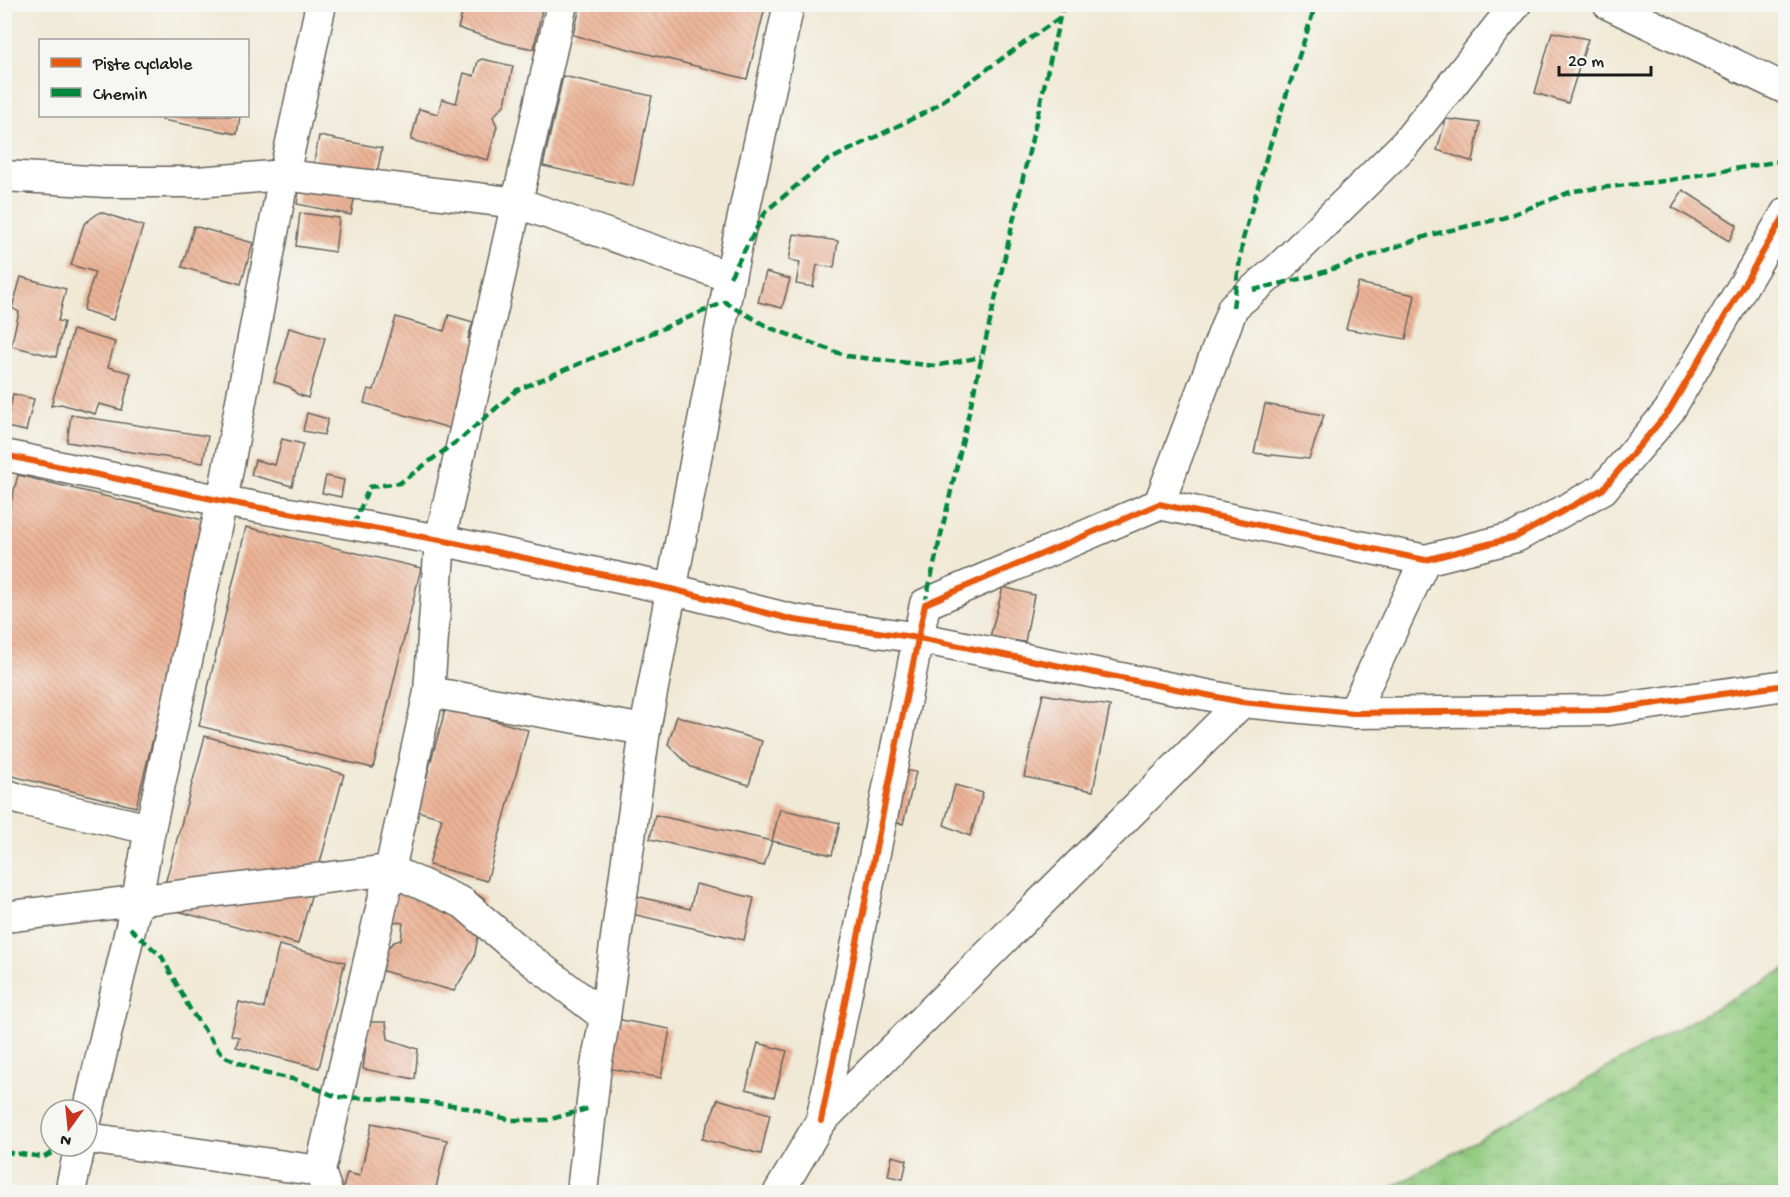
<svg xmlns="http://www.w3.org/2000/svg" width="1790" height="1197" font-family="'Gochi Hand',sans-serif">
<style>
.wetland{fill:url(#wetland-marsh);stroke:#56734d;stroke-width:1.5}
.building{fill:url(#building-back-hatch)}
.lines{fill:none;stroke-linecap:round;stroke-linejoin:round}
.minor-casing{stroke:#66645d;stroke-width:33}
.minor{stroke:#fff;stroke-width:30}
.quiet{stroke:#00873e;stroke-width:4.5;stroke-dasharray:9 4.5;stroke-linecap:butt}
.cycleway-casing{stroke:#f6f6f2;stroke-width:10}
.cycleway{stroke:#e8590c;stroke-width:6}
</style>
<defs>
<pattern id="wetland-marsh" width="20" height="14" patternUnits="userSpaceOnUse" patternTransform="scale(1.5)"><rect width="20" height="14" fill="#90ca7e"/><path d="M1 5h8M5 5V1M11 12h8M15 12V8" fill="none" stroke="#7cad6c"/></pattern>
<pattern id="building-back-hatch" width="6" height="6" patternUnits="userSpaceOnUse" patternTransform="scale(1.5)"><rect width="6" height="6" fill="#ecb396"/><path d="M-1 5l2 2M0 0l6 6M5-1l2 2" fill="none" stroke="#ca9981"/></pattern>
</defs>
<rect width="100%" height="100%" fill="#f6f6f2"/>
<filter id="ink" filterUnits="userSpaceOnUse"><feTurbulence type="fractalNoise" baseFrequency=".0167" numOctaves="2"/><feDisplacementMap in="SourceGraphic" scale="12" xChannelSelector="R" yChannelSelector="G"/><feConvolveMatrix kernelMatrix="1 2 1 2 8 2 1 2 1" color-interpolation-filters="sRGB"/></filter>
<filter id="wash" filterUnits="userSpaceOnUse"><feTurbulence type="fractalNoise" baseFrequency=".008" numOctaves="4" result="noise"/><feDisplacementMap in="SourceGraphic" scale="24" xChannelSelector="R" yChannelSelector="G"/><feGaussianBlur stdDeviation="1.35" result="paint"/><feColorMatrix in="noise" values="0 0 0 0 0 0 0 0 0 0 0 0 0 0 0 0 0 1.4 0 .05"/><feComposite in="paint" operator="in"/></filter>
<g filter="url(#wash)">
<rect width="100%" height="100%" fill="#f0e9d5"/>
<path class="wetland" d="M1785,969v223h-401z"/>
<g id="blocks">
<g class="building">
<path d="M465,4h78l-9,45 -29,-6 -47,-15z"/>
<path d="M581,4h185l-19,75 -174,-44z"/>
<path d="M1552,32l36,7 -20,64 -33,-10z"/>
<path d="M482,59l31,7 -8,38 -12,13 4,9 -9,34 -77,-20 8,-31 19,5 4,-15 14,4 8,-30 10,3 4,-15z"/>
<path d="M563,76l89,20 -19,90 -90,-20z"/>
<path d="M163,116h77l-3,18 -75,-14z"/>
<path d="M1446,119l34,4 -7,39 -36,-12z"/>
<path d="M319,136l63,12 -5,25 -17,-3 -9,45 -54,-11 2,-13 9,2z"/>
<path d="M1683,190l54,35 -8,16 -57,-34z"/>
<path d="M100,212l43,14 -30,94 -30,-10 12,-38 -24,-7 13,-41z"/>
<path d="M300,213l39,5 -4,34 -39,-6z"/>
<path d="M194,226l59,17 -12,41 -59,-17z"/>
<path d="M794,234l44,7 -4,27 -17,-3 -4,22 -17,-3 4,-22 -11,-2z"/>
<path d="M766,272l24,7 -8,29 -24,-6z"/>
<path d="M21,277l45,12 -8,32 6,1 -8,35 -45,-11 8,-34 -7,-4z"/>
<path d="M1358,283l57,12 -9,44 -60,-10z"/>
<path d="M449,315l24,7 -5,16 8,3 -14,79 -13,8 -85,-25 4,-14 6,1 22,-73 48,14z"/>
<path d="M289,328l36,10 -17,60 -11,-4 -7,-7 -16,-5z"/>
<path d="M73,330l42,12 -7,25 23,6 -9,37 -23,-6 -4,10 -34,-10 -10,2z"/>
<path d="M13,394l21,5 -8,32 -20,-4z"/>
<path d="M1265,404l59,11 -15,44 -55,-6z"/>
<path d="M307,413l21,6 -4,16 -21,-4z"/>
<path d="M71,415l137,21 -5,27 -136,-21z"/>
<path d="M282,439l21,5 -11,42 -41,-11 4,-15 20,5z"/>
<path d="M18,475l189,46 -71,286 -132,-33v-244z"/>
<path d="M326,476l18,4 -3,17 -19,-4z"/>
<path d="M246,527l175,41 -48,200 -174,-42z"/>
<path d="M1003,587l31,8 -9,47 -35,-5z"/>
<path d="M1043,694l67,12 -17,85 -69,-14z"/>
<path d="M446,707l82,23 -41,151 -58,-16 13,-47 -25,-7z"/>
<path d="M677,716l85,25 -13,44 -58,-18 -23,-23z"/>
<path d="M205,736l139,38 -46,170 -139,-38z"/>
<path d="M883,767l33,5 -13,52 -30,-7z"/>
<path d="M955,785l28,8 -13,43 -26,-11z"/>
<path d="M780,809l60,14 -8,32 -60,-14 -8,25 -114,-27 5,-24 117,26z"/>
<path d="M425,873l17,3 43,23 -11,59 -20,33 -71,-20 1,-6 -6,-8 16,-15 7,-2 2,-17 -12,-2 7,-38z"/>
<path d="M696,884l58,14 -10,42 -112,-26 4,-18 54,13z"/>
<path d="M279,945l66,17 -26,106 -83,-21 3,-10 -8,-2 8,-33 25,6z"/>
<path d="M605,1017l65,12 -9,49 -65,-12z"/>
<path d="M369,1022h17l2,17 30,10 -3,30 -52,-10z"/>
<path d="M758,1043l29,8 -13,46 -28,-8z"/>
<path d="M718,1099l52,15 -9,40 -59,-15z"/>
<path d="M372,1123l75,17 -12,52h-93l5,-19 13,3z"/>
<path d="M892,1156l15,4 -4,19 -15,-3z"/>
</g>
</g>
</g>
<g filter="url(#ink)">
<use href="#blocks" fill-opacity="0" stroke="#66645d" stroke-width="1.5"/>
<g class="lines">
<g class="minor-casing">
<g id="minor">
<path d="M1608,4l178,85"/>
<path d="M4,176l103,6h90l87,-7 234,28 212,74"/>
<path d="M4,455l218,46 218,39 231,49 123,31 125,18 323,64 111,11 255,-3 178,-25"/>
<path d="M1159,504l74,-197 46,-39 126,-124 111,-140"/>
<path d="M429,692l216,38"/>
<path d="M1353,713l72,-153"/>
<path d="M4,794l18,6 128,29"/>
<path d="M4,917l386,-47 73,33 51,44 91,70"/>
<path d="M87,1117l50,-217 13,-71 72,-328 62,-326 37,-171"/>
<path d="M821,1121l104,-517 234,-100 266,56 91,-23 87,-48 66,-78 117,-198"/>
<path d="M87,1138l233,33"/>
<path d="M70,1192l10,-46"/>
<path d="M327,1192l-7,-21 70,-301 39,-178 11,-152 122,-536"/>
<path d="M582,1192l14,-126 9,-49 40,-287 85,-453 59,-273"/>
<path d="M779,1192l42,-71 421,-419"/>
</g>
</g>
<use href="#minor" class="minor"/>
<g class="quiet">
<path d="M730,277l36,-66 59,-49 105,-52 129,-92"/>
<path d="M1253,290l59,-14 118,-41 73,-17 70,-27 91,-10 122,-21"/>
<path d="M1233,307l10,-68 27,-94 46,-141"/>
<path d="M354,525l15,-38 31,-4 64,-47 53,-46 208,-88 43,25 79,29 88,10 46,-9"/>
<path d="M925,604l138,-600"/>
<path d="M130,928l32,29 29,54 32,45 41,17 33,7 40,17 71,3 52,6 51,14h37l42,-12"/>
<path d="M4,1152l40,5 21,-11"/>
</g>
<g class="cycleway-casing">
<g id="cycleway">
<path d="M4,455l218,46 218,39 231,49 123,31 125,18 323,64 111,11 255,-3 178,-25"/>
<path d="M821,1121l104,-517 234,-100 266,56 91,-23 87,-48 66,-78 117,-198"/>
</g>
</g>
<use href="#cycleway" class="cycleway"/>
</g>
</g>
<rect width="1790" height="1197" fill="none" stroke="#f6f6f2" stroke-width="24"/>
<rect x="39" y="39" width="210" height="78" fill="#f6f6f2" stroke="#9f9f9c" stroke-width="1.5"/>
<rect x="51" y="58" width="30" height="9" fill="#e8590c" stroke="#9f9f9c" stroke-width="1.5"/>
<text x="93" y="69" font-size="18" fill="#1c1c1c">Piste cyclable</text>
<rect x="51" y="88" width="30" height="9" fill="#00873e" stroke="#9f9f9c" stroke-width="1.5"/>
<text x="93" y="99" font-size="18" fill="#1c1c1c">Chemin</text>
<g transform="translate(69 1128) rotate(195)"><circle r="28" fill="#f6f6f2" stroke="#9f9f9c" stroke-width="1.5"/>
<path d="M0-4.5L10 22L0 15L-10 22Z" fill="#c8321e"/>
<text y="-9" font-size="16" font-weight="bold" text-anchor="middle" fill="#1c1c1c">N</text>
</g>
<path d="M1559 66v9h92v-9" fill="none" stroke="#1c1c1c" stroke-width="3"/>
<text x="1568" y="66" font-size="18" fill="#1c1c1c" stroke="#f6f6f2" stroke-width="4.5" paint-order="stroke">20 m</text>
</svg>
